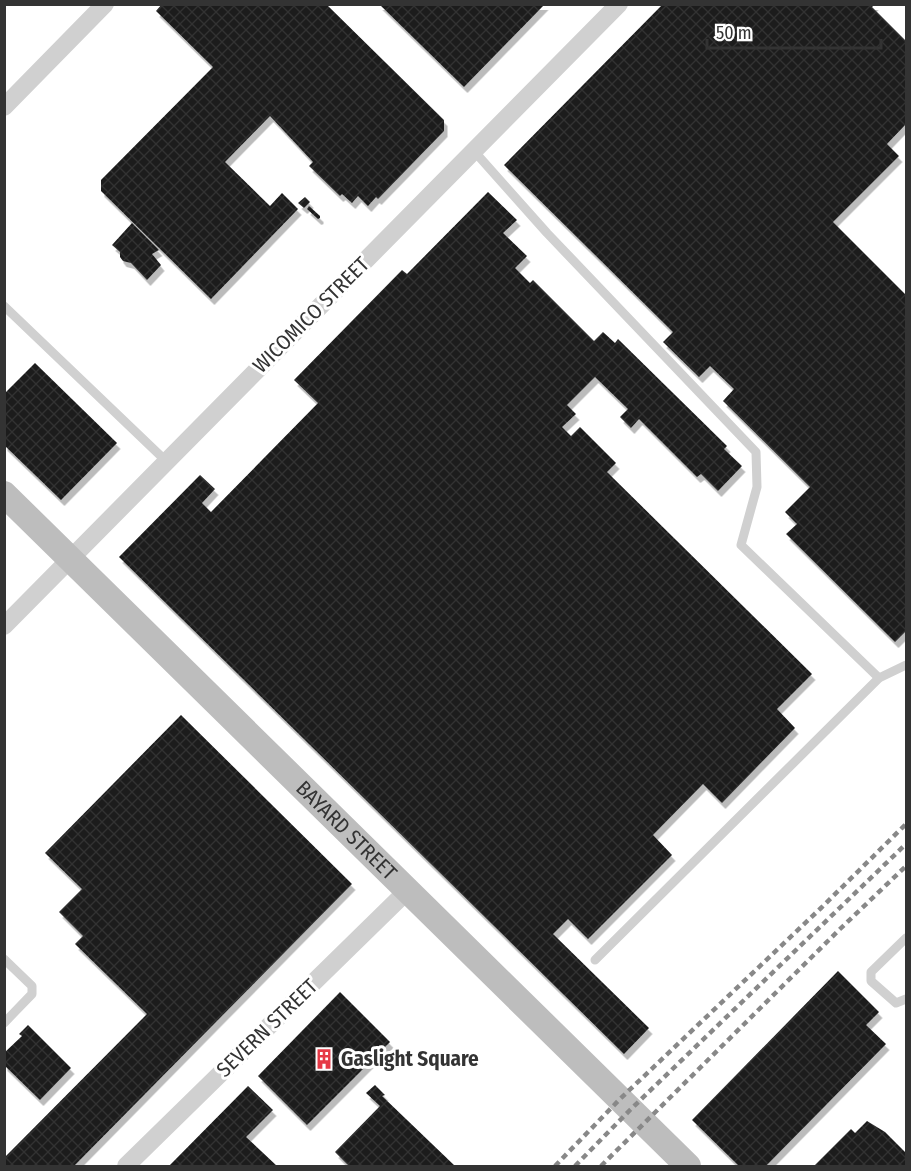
<svg xmlns="http://www.w3.org/2000/svg" width="911" height="1171" font-family="'Fira Sans Condensed',sans-serif">
<style>
.building{fill:url(#building-cross-hatch);filter:url(#shadow)}
.lines{fill:none;stroke-linecap:round;stroke-linejoin:round}
.lane{stroke:#d0d0d0;stroke-width:9}
.street{stroke:#d0d0d0;stroke-width:18}
.secondary{stroke:#bdbdbd;stroke-width:26}
.rail{stroke:#888;stroke-width:4.5;stroke-dasharray:6 4.5;stroke-linecap:butt}
.labels{text-anchor:middle;dominant-baseline:central;stroke-width:6;stroke-linejoin:round;paint-order:stroke}
.street-label{font-size:21px;fill:#333;stroke:#fff}
.poi-label{font-size:21px;font-weight:bold;fill:#333;stroke:#fff;text-anchor:start}
</style>
<defs>
<pattern id="building-cross-hatch" width="8" height="8" patternUnits="userSpaceOnUse" patternTransform="scale(1.5)"><rect width="8" height="8" fill="#1a1a1a"/><path d="M0 0l8 8M0 8l8-8" fill="none" stroke="#333"/></pattern>
<filter id="shadow"><feDropShadow dx="3.5" dy="6" stdDeviation="0" flood-color="#0004"/></filter>
</defs>
<rect width="100%" height="100%" fill="#fff"/>
<g class="building">
<path d="M162,4h164l118,116v11l-66,68 -2,-2 -8,9 -10,-10 -6,7 -10,-9 -2,2 -31,-30 4,-4 -43,-46 -45,46 45,44 12,-13 16,16 -87,90 -110,-108v-11l112,-113 -57,-56z"/>
<path d="M379,4h166l-81,83z"/>
<path d="M663,4h212l-3,3 34,34v83l-19,20 12,12 -66,66 73,73v336l-11,11 -109,-108 11,-10 -12,-12 25,-25 -87,-86 11,-12 -24,-23 -11,11 -36,-35 10,-10 -169,-167z"/>
<path d="M488,192l29,28 -14,13 24,23 -12,12 15,15 3,-3 61,61 9,-9 12,11 3,-4 109,107 -3,3 18,17 -24,25 -17,-17 -4,3 -58,-58 -8,9 -11,-11 8,-8 -33,-32 -28,28 9,9 -14,13 9,9 9,-9 36,36 -9,9 205,202 -35,35 18,19 -73,75 -19,-19 -50,51 19,20 -84,84 -20,-20 -15,15 96,94 -25,26 -505,-497 81,-82 15,14 -13,14 9,9 107,-109 -24,-23 108,-110 5,4z"/>
<path d="M305,197l5,5 -6,6 -6,-5z"/>
<path d="M309,206l11,10v2l-2,1 -11,-10z"/>
<path d="M132,223l27,27 -7,4 9,11 -14,15 -16,-17 -8,-2 -3,-4v-5l-8,-7z"/>
<path d="M35,363l82,80 -56,57 -57,-55v-51z"/>
<path d="M181,715l171,169 -278,282h-70v-8l143,-144 -72,-70 8,-8 -24,-24 23,-23 -37,-36z"/>
<path d="M838,971l41,41 -13,13 20,19 -120,122h-27l-47,-46z"/>
<path d="M340,992l50,50 -83,83 -49,-49z"/>
<path d="M28,1025l43,43 -31,32 -36,-35v-12l18,-17 -3,-2z"/>
<path d="M375,1085l10,10 -3,1 73,70h-106l-14,-14 45,-46 -14,-13z"/>
<path d="M248,1086l25,24 -27,27 31,29h-108z"/>
<path d="M867,1121l18,11 21,21v13h-92l37,-37 4,4z"/>
</g>
<g class="lines">
<g class="lane">
<path d="M474,151l73,82 209,219 1,35 -16,58 138,133"/>
<path d="M4,306l162,155"/>
<path d="M906,938l-35,34v9l25,22 10,-4"/>
<path d="M4,959l28,27v8l-28,29"/>
<path d="M595,960l284,-282 27,-13"/>
</g>
<g class="street">
<path d="M4,107l101,-103"/>
<path d="M4,626l615,-622"/>
<path d="M126,1166l282,-276"/>
</g>
<path class="secondary" id="s1" d="M4,494l684,672"/>
<g class="rail">
<path d="M555,1166l65,-67 201,-191 85,-84"/>
<path d="M575,1166l55,-56 276,-266"/>
<path d="M601,1166l239,-237 66,-63"/>
</g>
</g>
<defs>
<g id="building-bare" transform="scale(1.62)"><path d="M-4-6H4V6H1V3H-1V6H-4ZM-2.5-4.3h1.7v1.8h-1.7ZM.8-4.3h1.7v1.8H.8ZM-2.5-1h1.7V.8h-1.7ZM.8-1h1.7V.8H.8Z" fill="#e63946" stroke="#fff" stroke-width="2.5" paint-order="stroke"/></g>
</defs>
<g fill-rule="evenodd">
<use href="#building-bare" x="324" y="1059"/>
</g>
<g class="labels">
<g class="street-label">
<text transform="translate(311 315) rotate(-45)">WICOMICO STREET</text>
<text stroke="none"><textPath href="#s1" startOffset="480">BAYARD STREET</textPath></text>
<text transform="translate(267 1028) rotate(-44)">SEVERN STREET</text>
</g>
<g class="poi-label">
<text x="341" y="1059">Gaslight Square</text>
</g>
</g>
<rect width="911" height="1171" fill="none" stroke="#333333" stroke-width="12"/>
<path d="M707 39v9h174v-9" fill="none" stroke="#333333" stroke-width="3"/>
<text x="716" y="39" font-size="18" fill="#333333" stroke="#ffffff" stroke-width="4.5" paint-order="stroke">50 m</text>
</svg>
